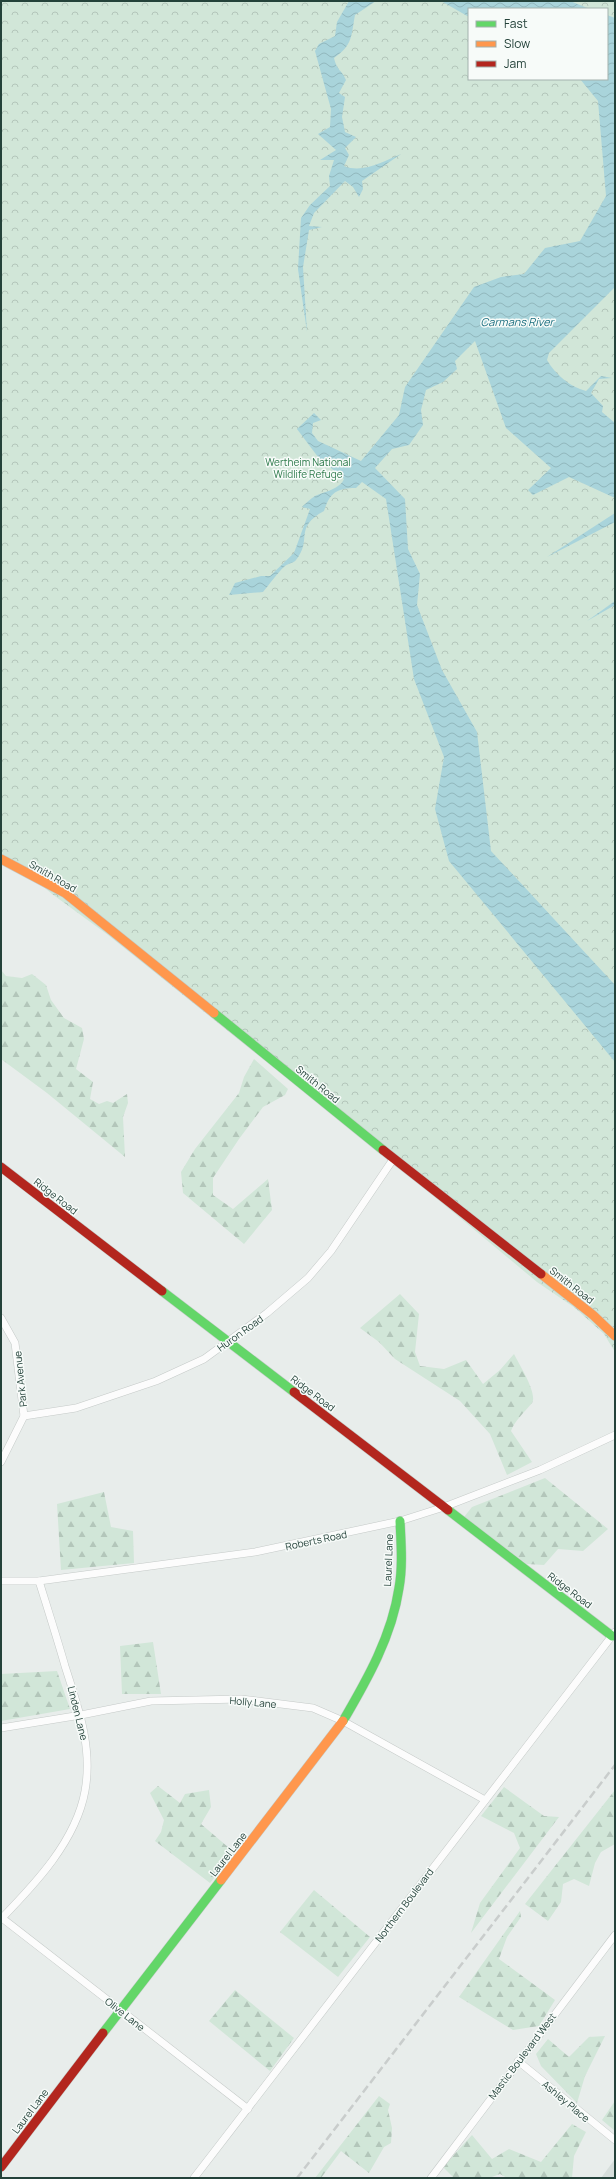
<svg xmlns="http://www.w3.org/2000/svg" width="616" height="2179" font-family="Manrope,sans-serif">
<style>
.built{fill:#d6dedb}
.forest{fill:url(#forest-firs)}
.park{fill:url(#park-crowns);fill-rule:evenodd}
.water{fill:url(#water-waves)}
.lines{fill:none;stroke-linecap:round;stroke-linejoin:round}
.street-casing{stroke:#c5cac8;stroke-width:8}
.fast-casing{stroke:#c3cbc8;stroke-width:10}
.slow-casing{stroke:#c3cbc8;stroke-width:10}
.jam-casing{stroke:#c3cbc8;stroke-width:10}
.street{stroke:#fcfcfc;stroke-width:7}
.fast{stroke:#63d668;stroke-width:9}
.slow{stroke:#ff974d;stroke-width:9}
.jam{stroke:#b3261e;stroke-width:9}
.rail{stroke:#c9cdcc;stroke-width:2.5;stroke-dasharray:8 4;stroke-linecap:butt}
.labels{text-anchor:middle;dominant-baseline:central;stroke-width:3;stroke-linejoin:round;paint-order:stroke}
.park-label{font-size:10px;fill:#2d7a4b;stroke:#f7fbf9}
.street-label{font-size:10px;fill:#24423a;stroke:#f7fbf9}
.water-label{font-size:11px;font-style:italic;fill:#1c6f80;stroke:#f7fbf9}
</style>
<defs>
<pattern id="forest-firs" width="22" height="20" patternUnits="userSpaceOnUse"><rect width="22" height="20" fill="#d1e6d8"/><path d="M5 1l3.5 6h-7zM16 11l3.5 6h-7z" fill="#b3c6ba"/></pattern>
<pattern id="park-crowns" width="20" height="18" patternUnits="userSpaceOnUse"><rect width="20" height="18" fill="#d1e6d8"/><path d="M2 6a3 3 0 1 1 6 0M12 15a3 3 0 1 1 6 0" fill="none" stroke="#b3c6ba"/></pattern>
<pattern id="water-waves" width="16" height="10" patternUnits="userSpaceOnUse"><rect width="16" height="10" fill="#a9d4db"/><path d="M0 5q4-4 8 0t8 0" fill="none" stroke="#91b7bd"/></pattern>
</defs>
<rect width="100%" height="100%" fill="#e8edeb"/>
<path class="built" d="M615,2159v19h-14z"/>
<g class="forest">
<path d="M1,970l5,6 16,2 10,-4 14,11 5,15 13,18 18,10 2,11 -8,30 17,13 -3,17 9,5 8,-3 6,2 14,-9 1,9 -5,14 2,40 -78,-64 -46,-34z"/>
<path d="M254,1059l34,30 -3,6 -22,12 -24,32 -26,39v17l20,14 35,-30 4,31 -28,34 -61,-51 -2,-21 14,-23 44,-56 5,-16z"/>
<path d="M400,1294l19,20 -4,38 5,14 24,3 22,-9 17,24 17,-14 14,-16c5,10 24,40 18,49 -8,10 -17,17 -21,28l21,31 -25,13 -17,-41 -30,-33 -65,-42 -16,-17 -19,-14z"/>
<path d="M545,1478l63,51 -25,22 -25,-2 -14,16 -17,-1 -63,-47 8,-10z"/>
<path d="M104,1492l7,35 22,4 1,32 -73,7 -4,-66z"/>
<path d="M153,1642l8,52h-39l-2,-48z"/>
<path d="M57,1671l13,38 -69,12v-47z"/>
<path d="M158,1786l22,17 5,-9 24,-4 2,17 -10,17 34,29 -25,30 -55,-42 6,-9 3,-12 -14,-27z"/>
<path d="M504,1787l40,29 15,1 -88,116 9,-30 40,-55 -6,-15 -33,-17z"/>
<path d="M615,1790v54l-14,8 -6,11 -6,23 -15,-7 -11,5 -2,18 -13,19 -23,-17z"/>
<path d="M314,1890l56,47 -32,40 -58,-45z"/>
<path d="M520,1911l1,6 -14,20 -8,22 56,41 -16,26 -26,4 -54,-33z"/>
<path d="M235,1990l59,48 -24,33 -61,-50z"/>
<path d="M605,2036l-20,40 -8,27 -36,-37 -5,-12 12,-15 21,18 20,-20z"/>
<path d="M379,2096l11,8 -2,6 4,18 -1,15 -7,4 -15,26 -28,-22 -20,27h-6z"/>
<path d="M615,2101v30l-13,-11z"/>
<path d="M572,2124l14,8 -12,24 -2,22h-65l-7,-4 -11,4h-35l-11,-11 29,-32 20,24 17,-10 32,13z"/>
</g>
<path class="park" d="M1,1h614v1351l-11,-18 -29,-26 -38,-26 -125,-104 -304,-243 -56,-41 -35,-29 -16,-9zM469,9h138v70h-138z"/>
<g class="water">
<path d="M349,1h27l-21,14c-4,21 -2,30 -21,43 3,13 8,12 12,22l-7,13 6,4 -3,20 3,15 11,5 -11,11 4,7 -5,11c19,8 40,-5 57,-12l-39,27 1,8 -4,8 -6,-10 -8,-6 -31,32 -5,13 13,1 -13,3 -6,37 4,65 -9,-63 3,-51 9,-13 20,-19 -1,-10 5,-16h-14l16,-10 -18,-16 12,-7 1,-18 -16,-58 4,-7 16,-8 2,-14z"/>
<path d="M441,1h129l20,8h-121v8z"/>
<path d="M607,15l8,3v269l-66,66 -2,7c8,14 23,27 39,31l15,-15 11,2 -13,1 -8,14 12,13 -1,6 13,11v75l-46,-21 -36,18 -5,-5 23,-22 -45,-40 -31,-87 -20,20 2,8 -14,13 -17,8 -5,20 2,15 -14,20 -17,4 -17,19 30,31 3,50 12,25 -3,31 25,65 35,62 14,119 124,134v77l-166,-201 -14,-52 9,-52 -30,-78 -28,-180 -24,-17 -6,6c-20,0 -26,5 -32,23 -31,17 -11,28 -28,49 -2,3 -7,3 -11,6 -8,7 -15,18 -22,26l-34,3 6,-12 26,-7h9l24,-23 16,-44 -8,-2c4,-4 8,-8 13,-11 9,-4 25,-7 29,-17l-26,-22 -21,-28 17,-16 7,7 -8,3 -1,10 6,8 43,20 38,-46 6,-28 69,-100 27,-10 23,-3 21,-26 35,-7 26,-45 -8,-95 -18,-22h27z"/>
<path d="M615,513v9l-68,35z"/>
<path d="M615,601v4l-28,16z"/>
</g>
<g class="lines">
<g class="street-casing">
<g id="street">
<path d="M1,1318l14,25 9,73 -23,46"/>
<path d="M24,1416l52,-8 80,-27 48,-22 63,-46 41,-35 23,-27 63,-93"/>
<path d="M1,1581h38l216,-29 145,-31 44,-14 96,-37 75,-35"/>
<path d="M1,1728l80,-13 70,-14 90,-2 72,9 30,13 142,79"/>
<path d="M2,1918l246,191"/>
<path d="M1,1919c34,-35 75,-78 84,-128 8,-44 -7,-84 -20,-125 -8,-28 -17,-56 -26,-85"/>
<path d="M518,2061l97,79"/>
<path d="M194,2178l421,-546"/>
<path d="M431,2178l184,-243"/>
</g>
</g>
<g class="fast-casing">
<g id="fast">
<path d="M214,1013l169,137"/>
<path d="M162,1291l132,101"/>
<path d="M448,1510l164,126"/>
<path d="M343,1721c24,-41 49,-85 56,-133 4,-22 2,-45 1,-67"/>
<path d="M103,2033l118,-153"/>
</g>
</g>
<g class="slow-casing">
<g id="slow">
<path d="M1,859l64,34 149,120"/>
<path d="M541,1274l52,41 22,21"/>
<path d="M221,1880l122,-159"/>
</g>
</g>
<g class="jam-casing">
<g id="jam">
<path d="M383,1150l158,124"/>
<path d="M1,1167l161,124"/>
<path d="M294,1392l154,118"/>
<path d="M1,2167l102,-134"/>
</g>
</g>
<use href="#street" class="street"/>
<use href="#fast" class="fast"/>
<use href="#slow" class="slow"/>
<use href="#jam" class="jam"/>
<path class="rail" d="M297,2178l318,-413"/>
</g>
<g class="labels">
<g class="park-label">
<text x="308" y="462">Wertheim National<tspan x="308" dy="12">Wildlife Refuge</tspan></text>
</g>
<g class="street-label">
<text transform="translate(53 876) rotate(30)">Smith Road</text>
<text transform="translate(318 1084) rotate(39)">Smith Road</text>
<text transform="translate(56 1196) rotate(38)">Ridge Road</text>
<text transform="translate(572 1285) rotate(38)">Smith Road</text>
<text transform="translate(240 1333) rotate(-36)">Huron Road</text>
<text transform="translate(20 1379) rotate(-96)">Park Avenue</text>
<text transform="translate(313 1393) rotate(37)">Ridge Road</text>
<text transform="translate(316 1540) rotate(-12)">Roberts Road</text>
<text transform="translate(388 1560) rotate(-88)">Laurel Lane</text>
<text transform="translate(570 1590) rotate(37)">Ridge Road</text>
<text transform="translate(253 1702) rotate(5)">Holly Lane</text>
<text transform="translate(78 1713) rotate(76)">Linden Lane</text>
<text transform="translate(228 1854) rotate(-52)">Laurel Lane</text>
<text transform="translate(404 1905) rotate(-53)">Northern Boulevard</text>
<text transform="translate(125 2014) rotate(38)">Olive Lane</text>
<text transform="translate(522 2056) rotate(-53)">Mastic Boulevard West</text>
<text transform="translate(566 2101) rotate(40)">Ashley Place</text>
<text transform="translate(30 2111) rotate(-53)">Laurel Lane</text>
</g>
<g class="water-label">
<text x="517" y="321">Carmans River</text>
</g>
</g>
<rect width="616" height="2179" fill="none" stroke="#24423a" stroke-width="4"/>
<rect x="468" y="8" width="140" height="72" fill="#f7fbf9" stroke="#a3b1ad"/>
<rect x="476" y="21" width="20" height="6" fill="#63d668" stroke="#a3b1ad"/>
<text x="504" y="28" font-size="12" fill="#24423a">Fast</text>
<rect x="476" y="41" width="20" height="6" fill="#ff974d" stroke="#a3b1ad"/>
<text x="504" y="48" font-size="12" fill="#24423a">Slow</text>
<rect x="476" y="61" width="20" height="6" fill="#b3261e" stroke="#a3b1ad"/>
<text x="504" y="68" font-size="12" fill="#24423a">Jam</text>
</svg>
